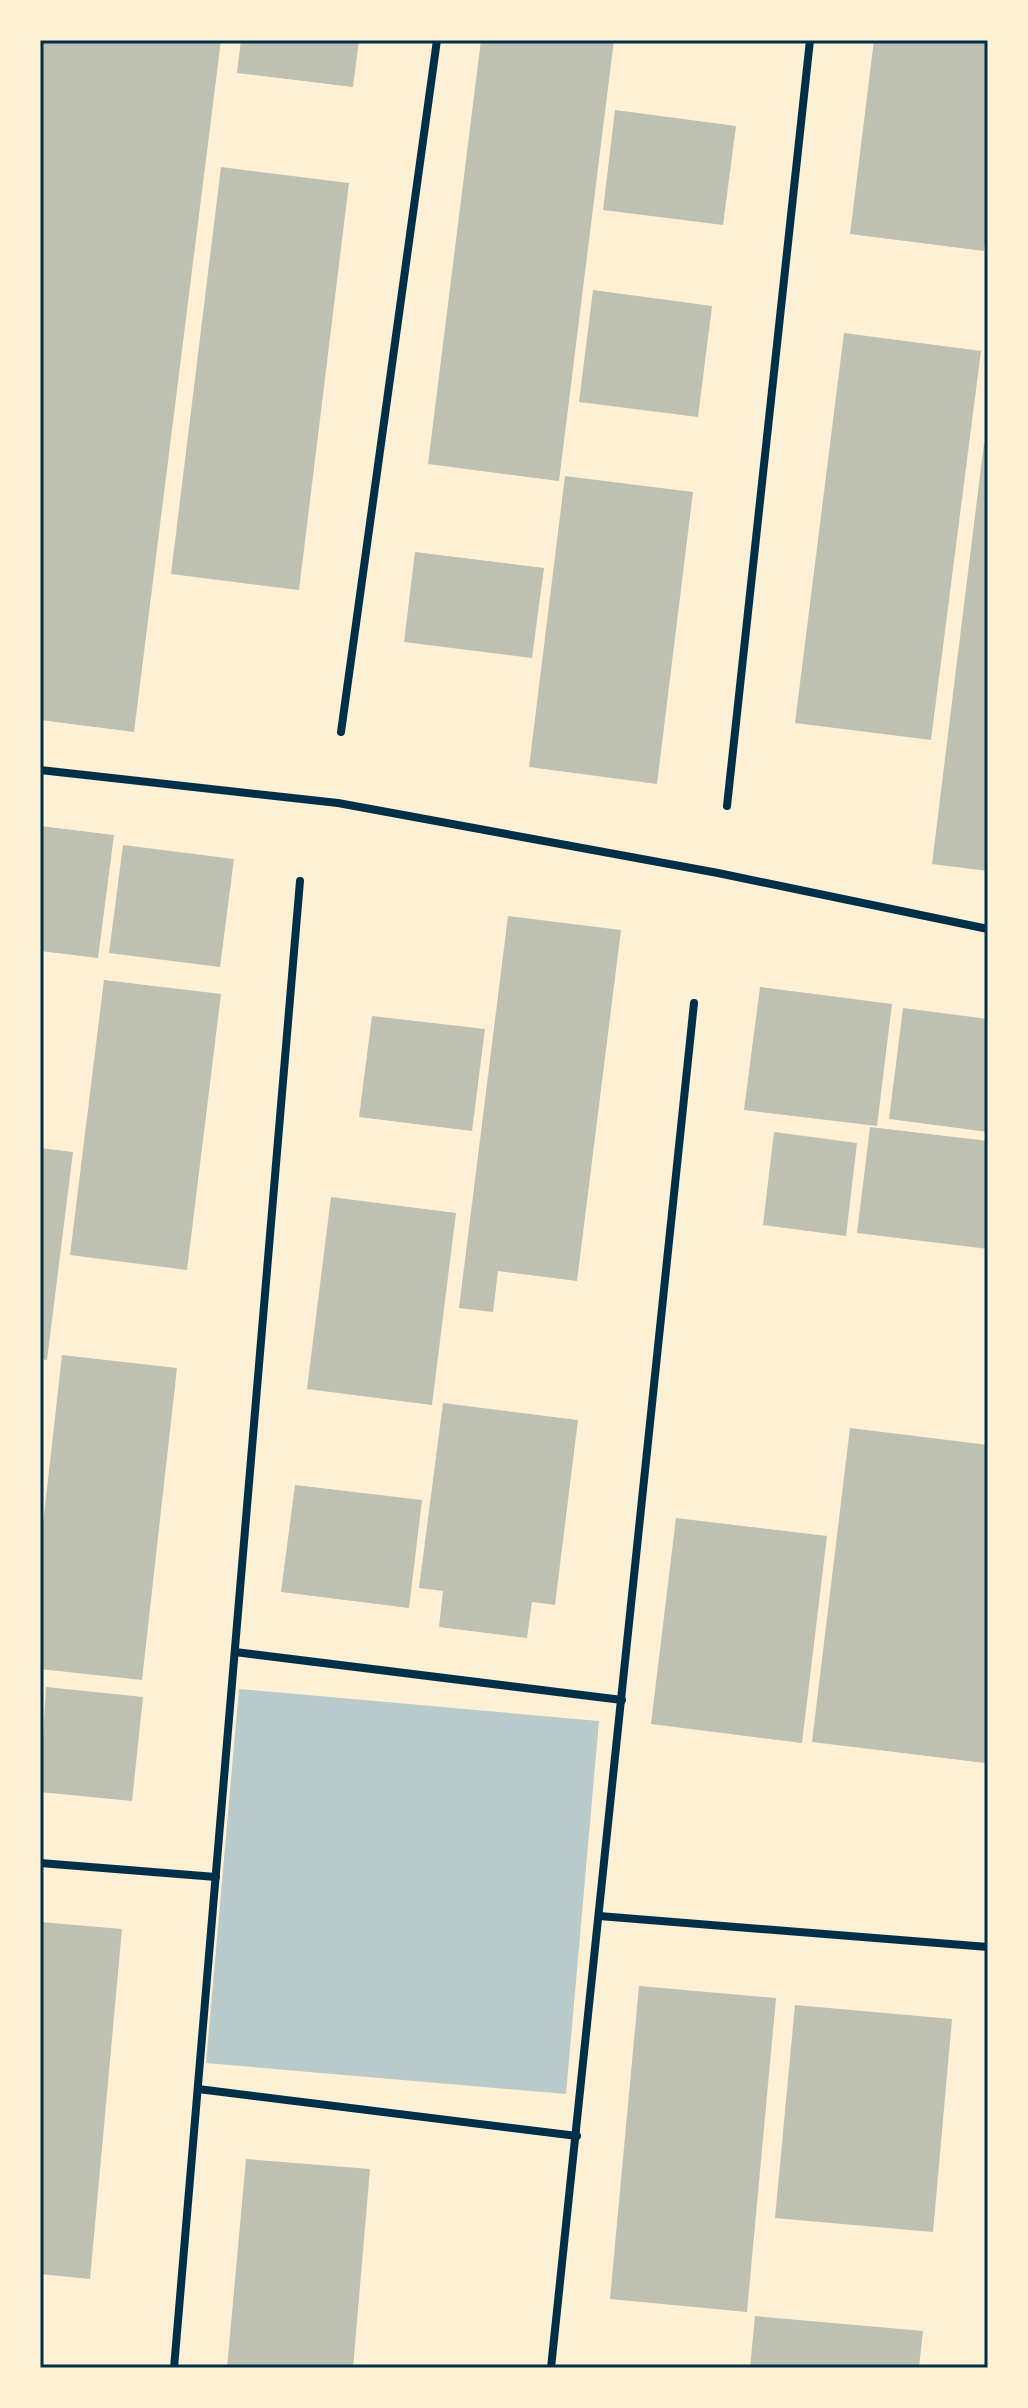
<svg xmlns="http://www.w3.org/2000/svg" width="1028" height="2408" font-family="Raleway,sans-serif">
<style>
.green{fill:#b9caca}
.building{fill:#bec0b2}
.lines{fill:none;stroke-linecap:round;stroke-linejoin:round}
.minor{stroke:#003049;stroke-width:8}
.neatline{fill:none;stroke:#003049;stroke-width:3}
</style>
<rect width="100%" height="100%" fill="#fdf0d5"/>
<path class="green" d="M239,1689l360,32 -33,373 -360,-31z"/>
<g class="building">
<path d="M40,40h181l-87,692 -94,-12z"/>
<path d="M241,40h118l-6,47 -116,-14z"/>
<path d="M481,40h133l-55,441 -131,-17z"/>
<path d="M874,40l114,2v177l-4,32 -134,-17z"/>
<path d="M615,110l121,16 -13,99 -120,-15z"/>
<path d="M221,167l128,16 -50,407 -128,-16z"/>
<path d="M593,290l119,16 -14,111 -119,-15z"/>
<path d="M844,333l137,18 -50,389 -136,-17z"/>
<path d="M984,443l4,1v427l-56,-7z"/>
<path d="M565,476l128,16 -36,292 -128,-17z"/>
<path d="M415,552l129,16 -12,90 -128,-16z"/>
<path d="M40,826l74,9 -16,123 -58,-7z"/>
<path d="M123,845l111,14 -14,108 -111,-14z"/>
<path d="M508,916l113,14 -44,351 -79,-10 -5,41 -34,-4z"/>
<path d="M104,980l117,14 -34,276 -117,-15z"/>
<path d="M760,987l132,17 -15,122 -133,-16z"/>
<path d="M903,1008l85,11v113l-99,-13z"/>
<path d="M372,1016l113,13 -13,102 -113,-14z"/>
<path d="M870,1127l118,14v108l-131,-16z"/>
<path d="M774,1132l83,11 -11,93 -83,-11z"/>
<path d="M40,1148l33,4 -26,208 -7,-1z"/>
<path d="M331,1197l125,16 -24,192 -125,-16z"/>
<path d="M62,1355l115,13 -35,312 -102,-11v-118z"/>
<path d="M443,1403l135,17 -23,185 -23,-3 -5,36 -88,-11 4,-36 -24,-3z"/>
<path d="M850,1428l138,17 -3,318 -173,-21z"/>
<path d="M295,1485l127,15 -13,108 -128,-16z"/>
<path d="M676,1518l151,18 -25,207 -151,-19z"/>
<path d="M46,1687l97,10 -11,104 -92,-9z"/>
<path d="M40,1922l82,7 -32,350 -50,-5z"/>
<path d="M639,1986l137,12 -29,314 -137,-13z"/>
<path d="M795,2005l157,14 -19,213 -158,-14z"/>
<path d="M246,2159l124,10 -17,199h-126z"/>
<path d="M755,2316l168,15 -4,37h-169z"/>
</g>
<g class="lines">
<g class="minor">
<path d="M341,732l96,-692"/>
<path d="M40,770l298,33 380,70 270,56"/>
<path d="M727,806l83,-766"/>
<path d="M235,1652l387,48"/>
<path d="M40,1863l176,14"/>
<path d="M599,1916l389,31"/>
<path d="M198,2089l379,47"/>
<path d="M174,2368l126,-1487"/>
<path d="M551,2368l143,-1365"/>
</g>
</g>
<rect width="1028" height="2408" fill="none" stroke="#fdf0d5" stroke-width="84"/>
<rect x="42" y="42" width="944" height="2324" class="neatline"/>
</svg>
